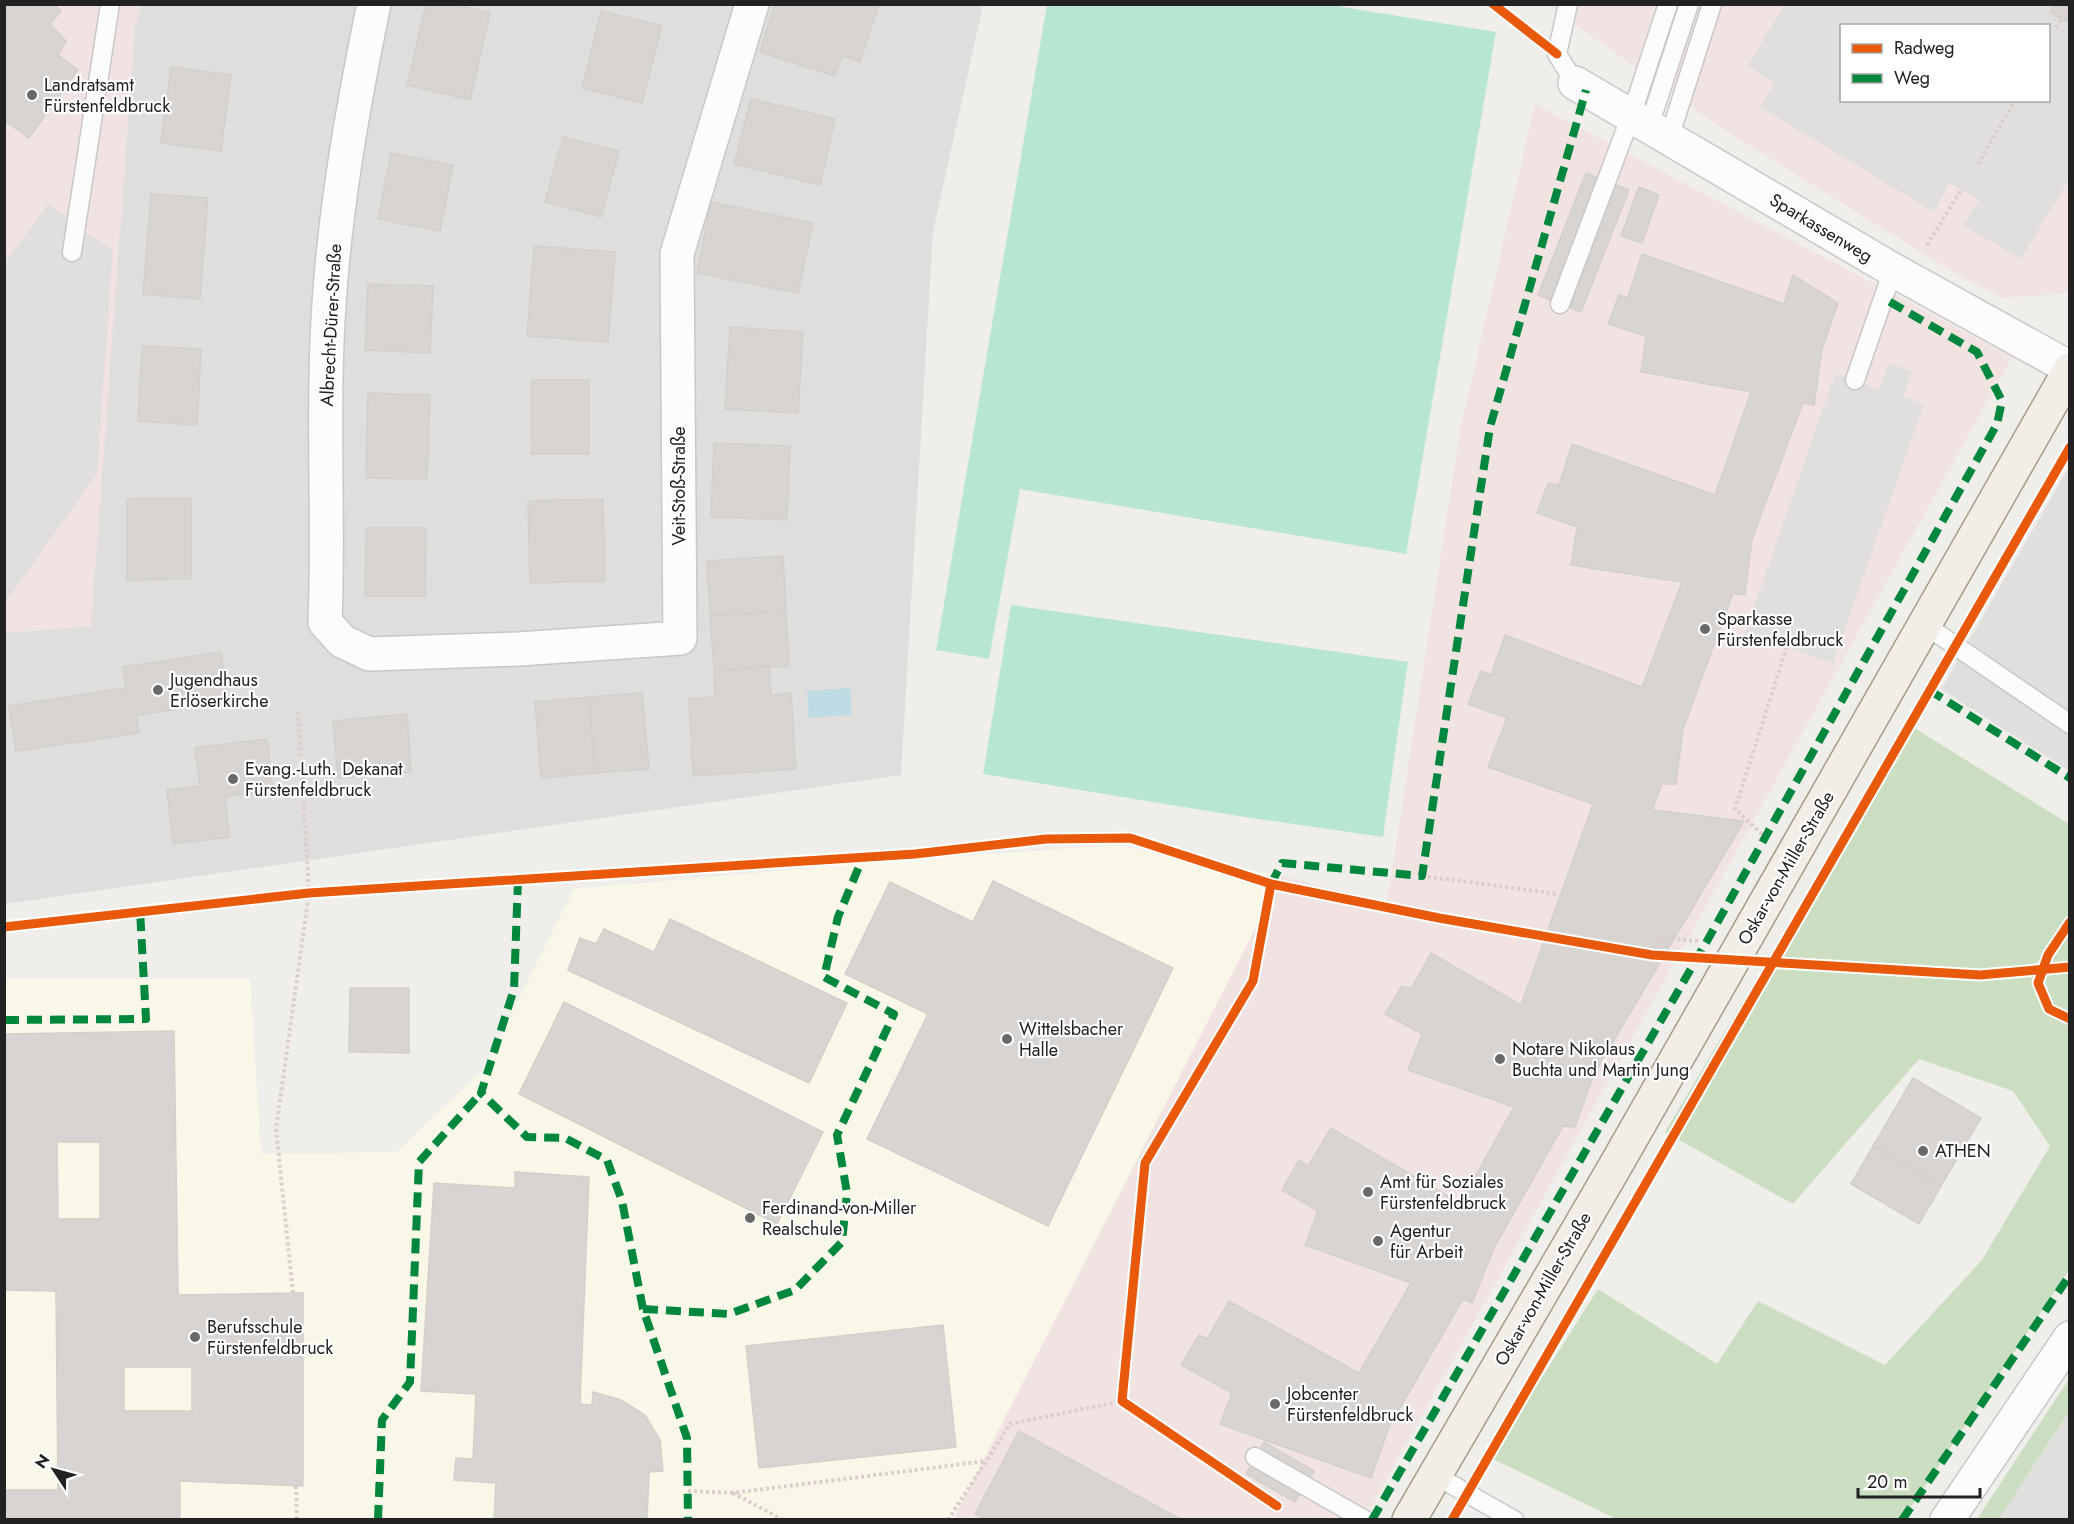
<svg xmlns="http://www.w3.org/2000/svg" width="2074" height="1524" font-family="Jost,sans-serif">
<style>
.residential{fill:#dfdedc}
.commercial{fill:#f1e3e1;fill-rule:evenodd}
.education{fill:#f8f7e8}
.forest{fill:#cbdec1}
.pitch{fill:#b7e6d2}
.parking{fill:#e0dfde;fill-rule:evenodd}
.water{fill:#bfdbe3}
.building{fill:#d7d4d2;stroke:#d3d0cc;stroke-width:1.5;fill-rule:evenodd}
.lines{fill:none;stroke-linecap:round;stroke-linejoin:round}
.service-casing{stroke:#c9c8c7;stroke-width:21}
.minor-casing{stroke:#c9c8c7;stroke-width:36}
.primary-casing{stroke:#a79c86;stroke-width:36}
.path{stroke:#dccecd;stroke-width:4;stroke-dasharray:3 3;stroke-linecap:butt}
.service{stroke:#fdfcfc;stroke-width:18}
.minor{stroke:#fdfcfc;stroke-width:33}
.primary{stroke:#f3ede7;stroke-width:33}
.quiet{stroke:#00873e;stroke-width:8;stroke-dasharray:15 8;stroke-linecap:butt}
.cycleway-casing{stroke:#fff;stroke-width:13}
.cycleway{stroke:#e8590c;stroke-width:9}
.poi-dot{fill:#6a6968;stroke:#fff;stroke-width:2}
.labels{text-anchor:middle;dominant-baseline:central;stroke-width:4.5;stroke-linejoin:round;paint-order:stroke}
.poi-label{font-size:18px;fill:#222;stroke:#fff;text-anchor:start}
.street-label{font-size:18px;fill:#222;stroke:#fff}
</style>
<rect width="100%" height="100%" fill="#f0eeeb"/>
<path class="residential" d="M141,5h842l-50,227 -32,543 -896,129 -1,-271 86,-7 45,-599z"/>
<g class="commercial">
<path d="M5,5h136l-6,22 -44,599 -86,7z"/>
<path d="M1547,5h522v283l-7,6 -60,4 -46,-24 -230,-143zM1842,26h206v74h-206z"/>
<path d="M1535,104l477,253 -648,1162 -411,1 329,-644 105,27 73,-472z"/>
</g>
<path class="education" d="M1115,845l167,31 -329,643h-948l-1,-540h246l11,175 136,-2 86,-82 91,-181 293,-26z"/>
<g class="forest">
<path d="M1908,724l161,100v446l-166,249h-287l-125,-61 107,-169 119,75 41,-63 127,64 97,-105 68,-114 -37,-55 -94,-32 -126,145 -128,-72z"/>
<path d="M2069,1379v33l-70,107h-22z"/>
</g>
<g class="pitch">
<path d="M1047,5h284l165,27 -90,522 -386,-65 -31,170 -53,-9z"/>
<path d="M1011,605l397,57 -25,175 -138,-20 -262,-43z"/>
</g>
<g class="parking">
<path d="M1784,5h279l7,3 -1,171 -48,80 -58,-34 16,-25 -30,-17 -15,29 -174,-105 14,-23 -26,-19zM1842,26h206v74h-206z"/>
<path d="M48,204l65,47 -16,223 -92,129v-340z"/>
<path d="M1889,363l23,8 -9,25 21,8 -91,259 -88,-30 90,-259 44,15z"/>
<path d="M2069,467v304l-128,-82z"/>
<path d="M2069,1412v107h-70z"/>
</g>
<path class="water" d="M850,688l2,27 -43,3 -2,-27z"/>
<g class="building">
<path d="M4,4h49l8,7 -11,13 16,17 -8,14 20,15 -49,68 -25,-18z"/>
<path d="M426,4h26l38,9 -20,87 -63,-15z"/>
<path d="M775,4h104l-19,58 -18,-6 -7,20 -75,-24z"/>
<path d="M2054,4h16v12l-4,6 -16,-10z"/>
<path d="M601,11l61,15 -20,77 -60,-15z"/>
<path d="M171,67l60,8 -10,76 -60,-8z"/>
<path d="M751,99l84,20 -15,66 -86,-21z"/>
<path d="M563,137l56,14 -18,66 -56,-15z"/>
<path d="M391,153l62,12 -13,66 -62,-12z"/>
<path d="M1586,173l43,17 -48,122 -43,-17z"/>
<path d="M1639,187l20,8 -17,48 -21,-7z"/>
<path d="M151,194l57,4 -8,101 -57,-5z"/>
<path d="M711,202l102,21 -15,70 -101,-20z"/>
<path d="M534,246l81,6 -7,90 -81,-6z"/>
<path d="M1642,254l142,50 9,-29 45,28 -16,46 -8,56 -11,-2 -51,136 -7,56 -12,-2 -50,136 -7,55h-14l-10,26 92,11 -150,253 -19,53 -12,-1 -69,122 -22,55 -9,-4 -74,128 -18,51 -151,-54 12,-31 -51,-28 18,-30 8,4 22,-38 130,72 52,-90 -106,-38 13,-34 -36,-21 17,-30 9,6 23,-38 129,75 54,-96 -106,-37 14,-36 -37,-20 17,-28 9,3 20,-36 90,52 72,-201 -105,-37 19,-49 -39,-14 13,-33 10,4 14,-40 137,52 40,-105 -111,-17 6,-38 -40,-14 11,-30 11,2 13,-41 143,51 36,-103 -110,-20 5,-36 -38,-12 11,-29 9,2z"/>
<path d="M368,284l65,2 -3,67 -65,-3z"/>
<path d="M730,327l73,5 -5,81 -73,-4z"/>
<path d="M142,346l59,3 -4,76 -59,-4z"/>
<path d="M532,380h57v74h-58z"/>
<path d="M368,393l62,2 -3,84 -61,-1z"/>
<path d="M714,443l76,3 -3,74 -76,-3z"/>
<path d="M191,498v81l-64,1v-81z"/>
<path d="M603,499l2,82 -75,2 -2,-82z"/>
<path d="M366,528h60l-1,68h-60z"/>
<path d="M783,556l3,55 -76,4 -3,-54z"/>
<path d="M786,611l3,55 -75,4 -4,-55z"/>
<path d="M221,652l8,50 -93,13 3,18 -123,18 -7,-45 117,-18 -3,-21z"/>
<path d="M769,667l2,28 20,-2 5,76 -103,7 -4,-77 26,-2 -1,-27z"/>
<path d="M642,693l7,76 -54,4 -6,-76z"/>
<path d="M589,697l6,76 -54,5 -6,-76z"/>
<path d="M407,714l4,58 -73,6 -5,-57z"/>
<path d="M267,739l6,51 -48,7 4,40 -56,7 -6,-54 33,-4 -5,-38z"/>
<path d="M993,881l180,87 -125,258 -181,-87 61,-125 -83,-40 45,-92 83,40z"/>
<path d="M670,919l177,84 -38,80 -241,-113 12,-32 16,6 8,-15 50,23z"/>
<path d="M350,988h59v65l-60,-1z"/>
<path d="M564,1002l259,130 -46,92 -258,-130z"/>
<path d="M174,1031l4,264 125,-2v193l-123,-5v39h-176v-30h54l-2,-199 -52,-1v-256zM57,1142h43v77h-42zM124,1367h68v44h-68z"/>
<path d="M1913,1078l68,40 -40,68 -68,-40z"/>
<path d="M1873,1146l68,40 -22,38 -68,-40z"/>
<path d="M515,1172l74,5 -9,227 12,1 1,-13 28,8 24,15 15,25 3,31 -14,1 -2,48h-153l2,-37 -42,-3 2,-22 17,1 3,-65 -55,-3 13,-208 81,5z"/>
<path d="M943,1325l13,122 -197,21 -13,-122z"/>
<path d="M1019,1431l163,89h-196l-11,-6z"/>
<path d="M1264,1442l50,29 -19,31 -49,-28z"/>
</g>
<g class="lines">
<g class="service-casing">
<g id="service">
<path d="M1568,4l-11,50 18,29"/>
<path d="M1649,126l40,-122"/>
<path d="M1669,138l43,-134"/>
<path d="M72,252l38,-248"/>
<path d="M1560,304l71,-188 37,-112"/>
<path d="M1855,380l38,-110"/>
<path d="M1925,625l145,99"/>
<path d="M1255,1457l110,63"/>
<path d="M1435,1475l79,45"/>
</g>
</g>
<g class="minor-casing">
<g id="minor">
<path d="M374,4c-23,111 -43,226 -47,339 -4,93 2,186 -2,279l17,19 27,13 150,-5 161,-11 -3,-384 75,-250"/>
<path d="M1575,83l318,187 177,98"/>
<path d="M1947,1520l123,-182"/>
</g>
</g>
<g class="primary-casing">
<path id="primary" d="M1409,1520l204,-350 457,-800"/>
</g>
<g class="path">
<path d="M2056,28l14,-23"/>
<path d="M1978,164l37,-64"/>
<path d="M1927,245l34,-55"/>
<path d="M1762,834l-27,-25 55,-172"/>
<path d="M1422,876l137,18"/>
<path d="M1652,955l8,-17 40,3"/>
<path d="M293,1293l-17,-164 33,-236 -11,-182"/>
<path d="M1231,1477l-109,-76 23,-238 108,-182 18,-97"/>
<path d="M296,1486l1,34"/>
<path d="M688,1491l45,2"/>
<path d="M783,1520l-50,-27 253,-32"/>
<path d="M948,1520l62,-96 112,-23"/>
</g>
<use href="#service" class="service"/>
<use href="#minor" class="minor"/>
<use href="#primary" class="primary"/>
<g class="quiet">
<path d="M1929,690l141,88"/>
<path d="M518,880l-4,109 -33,104 46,44 38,1 42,22 15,41 21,108 44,129 1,82"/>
<path d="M1271,884l11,-21 140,13 68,-449 96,-337"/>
<path d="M4,1020l142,-1 -6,-109"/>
<path d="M643,1309l86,5 66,-24 47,-48 5,-49 -10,-58 57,-121 -70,-37 14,-60 25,-60"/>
<path d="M378,1520l4,-100 28,-38 9,-220 62,-69"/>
<path d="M1372,1520l335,-579 290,-517 5,-23 -25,-49 -94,-54"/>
<path d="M1902,1520l168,-245"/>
</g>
<g class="cycleway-casing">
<g id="cycleway">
<path d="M1493,4l64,50"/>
<path d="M1271,884l-18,97 -108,182 -23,238 155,105"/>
<path d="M2070,922l-22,33 -10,28 11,26 21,10"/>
<path d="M4,927l305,-34 606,-39 131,-15 84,-1 141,46 168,34 213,37 328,20 90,-8"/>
<path d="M1452,1520l618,-1073"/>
</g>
</g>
<use href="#cycleway" class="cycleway"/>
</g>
<g class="poi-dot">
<circle cx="32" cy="95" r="6"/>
<circle cx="1705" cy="629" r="6"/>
<circle cx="158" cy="690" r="6"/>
<circle cx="233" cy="779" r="6"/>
<circle cx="1007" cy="1039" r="6"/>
<circle cx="1500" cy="1059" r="6"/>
<circle cx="1923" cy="1151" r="6"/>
<circle cx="1368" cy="1192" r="6"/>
<circle cx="750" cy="1218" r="6"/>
<circle cx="1378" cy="1241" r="6"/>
<circle cx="195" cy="1337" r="6"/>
<circle cx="1275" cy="1404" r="6"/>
</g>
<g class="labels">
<g class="poi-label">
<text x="44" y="85">Landratsamt<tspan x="44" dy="21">Fürstenfeldbruck</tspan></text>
<text x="1717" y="619">Sparkasse<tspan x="1717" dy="21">Fürstenfeldbruck</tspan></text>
<text x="170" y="680">Jugendhaus<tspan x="170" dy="21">Erlöserkirche</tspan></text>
<text x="245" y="769">Evang.-Luth. Dekanat<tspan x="245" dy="21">Fürstenfeldbruck</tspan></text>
<text x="1019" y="1029">Wittelsbacher<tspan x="1019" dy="21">Halle</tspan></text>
<text x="1512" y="1049">Notare Nikolaus<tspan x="1512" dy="21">Buchta und Martin Jung</tspan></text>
<text x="1935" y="1151">ATHEN</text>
<text x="1380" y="1182">Amt für Soziales<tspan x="1380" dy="21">Fürstenfeldbruck</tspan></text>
<text x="762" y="1208">Ferdinand-von-Miller<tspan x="762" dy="21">Realschule</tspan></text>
<text x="1390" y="1231">Agentur<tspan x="1390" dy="21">für Arbeit</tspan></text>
<text x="207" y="1327">Berufsschule<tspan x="207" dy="21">Fürstenfeldbruck</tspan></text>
<text x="1287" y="1394">Jobcenter<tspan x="1287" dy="21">Fürstenfeldbruck</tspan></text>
</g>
<g class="street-label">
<text transform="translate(1821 228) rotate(31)">Sparkassenweg</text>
<text transform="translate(331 325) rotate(-87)">Albrecht-Dürer-Straße</text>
<text transform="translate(679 486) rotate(-90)">Veit-Stoß-Straße</text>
<text transform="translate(1786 868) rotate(-60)">Oskar-von-Miller-Straße</text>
<text transform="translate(1543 1289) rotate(-60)">Oskar-von-Miller-Straße</text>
</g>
</g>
<rect width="2074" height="1524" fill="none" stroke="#222222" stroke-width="12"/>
<rect x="1840" y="24" width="210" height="78" fill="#ffffff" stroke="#a7a7a7" stroke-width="1.5"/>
<rect x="1852" y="44" width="30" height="9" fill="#e8590c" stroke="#a7a7a7" stroke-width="1.5"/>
<text x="1894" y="54" font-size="18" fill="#222222">Radweg</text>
<rect x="1852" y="74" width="30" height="9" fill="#00873e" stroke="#a7a7a7" stroke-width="1.5"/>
<text x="1894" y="84" font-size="18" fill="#222222">Weg</text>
<g transform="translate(54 1470) rotate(306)" stroke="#ffffff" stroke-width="4.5" paint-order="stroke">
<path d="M0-4.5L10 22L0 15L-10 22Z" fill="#222222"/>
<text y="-9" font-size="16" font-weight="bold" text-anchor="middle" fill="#222222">N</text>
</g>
<path d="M1858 1488v9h122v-9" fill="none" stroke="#222222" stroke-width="3"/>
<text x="1867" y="1488" font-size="18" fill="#222222" stroke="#ffffff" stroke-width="4.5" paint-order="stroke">20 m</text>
</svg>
